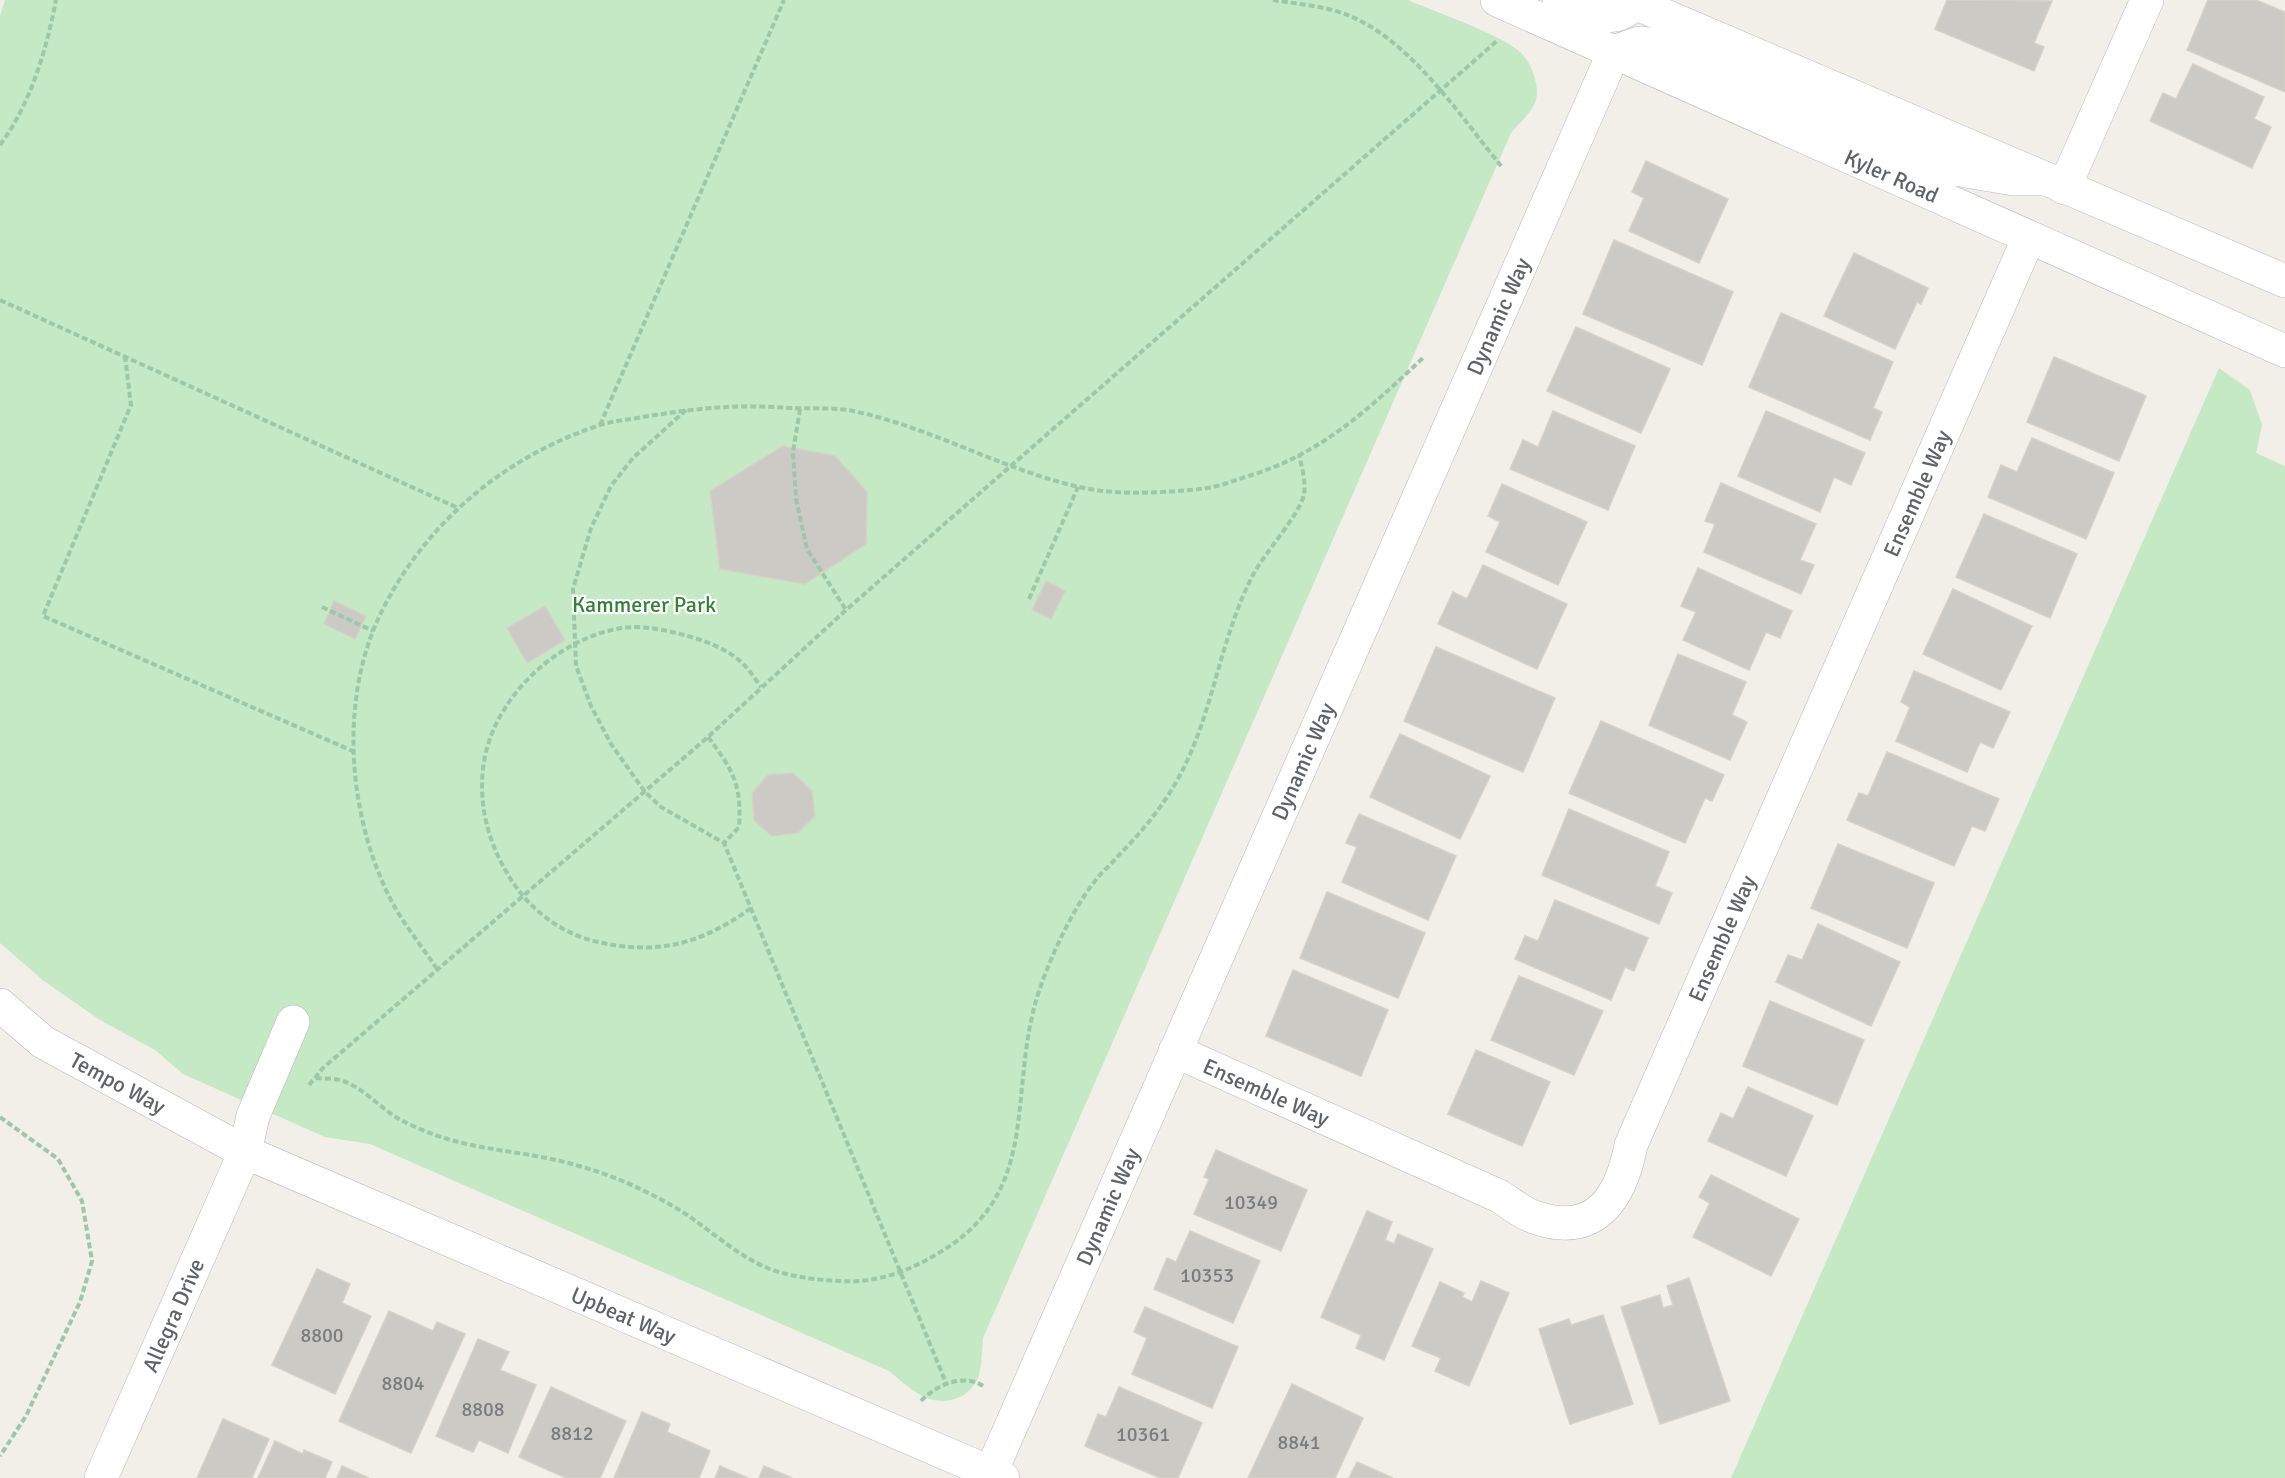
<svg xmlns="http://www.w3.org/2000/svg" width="2285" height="1478" font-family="Signika,sans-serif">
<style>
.green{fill:#c5e8c5}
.building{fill:#cccac5;stroke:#d6d1c6;stroke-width:1.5}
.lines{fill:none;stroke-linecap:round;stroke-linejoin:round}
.minor-casing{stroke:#b5b8bc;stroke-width:34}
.path{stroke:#9cc7a9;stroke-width:4;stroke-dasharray:6 3;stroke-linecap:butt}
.minor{stroke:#fff;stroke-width:33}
.labels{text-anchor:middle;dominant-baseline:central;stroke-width:4.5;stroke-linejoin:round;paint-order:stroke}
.number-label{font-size:20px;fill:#7a7d7f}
.street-label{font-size:22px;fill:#5f6368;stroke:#fff}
.park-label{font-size:22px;fill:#348238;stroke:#fff}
</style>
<rect width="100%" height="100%" fill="#f1efe8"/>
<g class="green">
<path d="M5,0h1403c27,12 95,35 113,53 10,9 19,33 15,47 -3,11 -17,23 -25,33l-528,1205c-1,12 -1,25 -4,37 -2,8 -10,17 -17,21 -30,15 -51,-7 -73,-25l-519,-227 -45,-7 -142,-63 -28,-24 -55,-30 -56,-39 -44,-38v-927z"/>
<path d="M2219,368l31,22 12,35 -6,28 29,13v1012h-554z"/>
</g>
<g class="building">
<path d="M1947,0l105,1 -18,42 10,4 -10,24 -99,-42z"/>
<path d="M2208,0h48l29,12v80l-98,-42z"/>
<path d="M2193,64l71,33 -10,22 17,8 -19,41 -102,-47 13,-28 13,6z"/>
<path d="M1646,161l82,38 -29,64 -70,-32 15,-33 -12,-6z"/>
<path d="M1614,240l119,52 -31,73 -119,-51z"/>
<path d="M1854,253l74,35 -7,16 -4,-2 -22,47 -71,-33z"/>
<path d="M1781,313l112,49 -20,46 9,4 -12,28 -121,-53z"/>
<path d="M1576,327l94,42 -29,64 -94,-42z"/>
<path d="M2054,357l92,39 -27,65 -92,-39z"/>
<path d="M1553,411l82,35 -27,64 -98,-41 13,-29 15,7z"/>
<path d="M1766,411l99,42 -14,32 -17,-8 -14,35 -82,-36z"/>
<path d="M2032,438l82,35 -28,66 -98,-42 13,-32 16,7z"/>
<path d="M783,446l52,10 32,36 -1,52 -61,40 -85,-15 -10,-78z"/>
<path d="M1721,483l95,41 -16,36 14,5 -13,29 -97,-42 11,-28 -10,-3z"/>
<path d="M1502,484l85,38 -29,63 -72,-33 14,-30 -12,-6z"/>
<path d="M1984,514l93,40 -27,64 -94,-41z"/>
<path d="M1483,565l84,39 -30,65 -99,-45 15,-32 14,7z"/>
<path d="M1698,568l94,43 -12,27 -14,-6 -17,38 -66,-30 13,-28 -15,-6z"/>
<path d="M1046,581l19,10 -14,28 -19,-9z"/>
<path d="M1953,589l79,37 -31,64 -78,-36z"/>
<path d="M334,601l32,15 -11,23 -31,-15z"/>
<path d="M545,606l20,34 -38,23 -20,-35z"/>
<path d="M1436,647l119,51 -32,74 -119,-51z"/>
<path d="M1678,654l68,28 -14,33 15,7 -17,38 -81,-35z"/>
<path d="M1914,671l96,41 -17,36 -13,-6 -13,30 -71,-31 14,-34 -9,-5z"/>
<path d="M1601,721l123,54 -12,26 -7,-3 -20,45 -116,-50z"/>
<path d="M1400,734l90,42 -30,63 -90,-42z"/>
<path d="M1887,752l112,47 -14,32 -13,-5 -18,40 -107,-46 12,-27 9,3z"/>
<path d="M793,773l19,18 3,25 -17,17 -26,3 -18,-16 -2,-27 16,-18z"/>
<path d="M1569,809l100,43 -14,34 17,7 -13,31 -117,-49z"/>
<path d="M1359,814l97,42 -28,64 -86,-38 15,-35 -11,-4z"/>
<path d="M1838,844l96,39 -27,65 -96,-40z"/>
<path d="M1327,892l98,41 -27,65 -98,-40z"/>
<path d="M1555,900l93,38 -14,33 -9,-4 -14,33 -96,-41 10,-23 13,5z"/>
<path d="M1818,924l82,38 -29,64 -95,-44 12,-27 14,5z"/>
<path d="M1293,970l95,40 -27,66 -95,-40z"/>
<path d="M1519,976l84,35 -29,64 -83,-35z"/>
<path d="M1770,1001l94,39 -27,65 -94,-39z"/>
<path d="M1476,1050l74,32 -28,64 -74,-32z"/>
<path d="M1748,1087l65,29 -27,60 -78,-35 13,-28 12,6z"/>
<path d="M1216,1150l91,40 -26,61 -87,-37 15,-35 -5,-2z"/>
<path d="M1711,1175l88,44 -28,57 -78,-39 17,-34 -11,-6z"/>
<path d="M1367,1211l25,11 -7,18 9,4 4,-10 35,15 -49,111 -28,-12 5,-13 -40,-18z"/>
<path d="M1190,1231l70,30 -27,62 -79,-34 13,-31 9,4z"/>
<path d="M317,1269l33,15 -8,19 29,13 -36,78 -63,-29z"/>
<path d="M1689,1278l41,123 -70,23 -39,-117 39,-12 3,13 10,-3 -6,-19z"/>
<path d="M1481,1281l28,12 -40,93 -34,-15 6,-13 -29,-12 28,-64 24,11 -2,4 10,5z"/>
<path d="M1145,1307l93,40 -26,61 -80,-34 15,-36 -13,-6z"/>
<path d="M389,1311l44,20 4,-9 28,12 -54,119 -72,-32z"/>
<path d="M1603,1315l30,89 -63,20 -31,-95 30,-10 2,6z"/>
<path d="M478,1339l31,13 -9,18 36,15 -28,68 -29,-13 -6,12 -37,-16z"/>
<path d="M1292,1384l71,34 -28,60h-87z"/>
<path d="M551,1387l75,34 -26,57h-34l-47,-21z"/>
<path d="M1119,1387l83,36 -24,55h-18l-75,-32 13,-32 8,3z"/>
<path d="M642,1412l28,12 -3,8 43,19 -11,27h-85z"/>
<path d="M223,1419l46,20 -17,39h-55z"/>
<path d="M275,1441l28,13 1,-4 28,12 -7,16h-67z"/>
<path d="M1357,1462l36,16h-44z"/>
<path d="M342,1466l27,12h-32z"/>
<path d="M720,1466l28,12h-33z"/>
<path d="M764,1466l28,12h-33z"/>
</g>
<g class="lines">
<g class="minor-casing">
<g id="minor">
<path id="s1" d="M1497,0l788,351"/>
<path d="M1559,0c24,11 58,29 77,0"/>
<path d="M1628,0l657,281"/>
<path d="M2064,188l83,-188"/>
<path id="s2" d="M0,1005l43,37 202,110 758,326"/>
<path id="s3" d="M1175,1051l324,145c11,7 23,17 35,21 62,22 87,-20 97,-72l398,-908"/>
<path id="s4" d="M991,1472l623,-1420 25,-9 26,3 289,123 60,10h31"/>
<path id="s5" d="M101,1478l144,-326 8,-36 40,-94"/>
</g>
</g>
<g class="path">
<path d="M1273,0c24,4 54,6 77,16 62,26 110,100 152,151"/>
<path d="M0,145c31,-42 46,-94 56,-145"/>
<path d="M0,300l458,208"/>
<path d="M125,356l6,49 -88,211 312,136"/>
<path d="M800,409l-7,43 3,47 11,50 39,61"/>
<path d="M686,410l-53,48 -22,28 -20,42 -18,61 3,77 15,40 20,38 34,48 16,15 63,36 222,540"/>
<path d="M600,425l184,-425"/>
<path d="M1029,599l49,-112"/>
<path d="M322,607l51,24"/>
<path d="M708,737c25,33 34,48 31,90l-15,16"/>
<path d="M751,908c-51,37 -96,48 -157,33 -37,-9 -69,-36 -87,-68 -19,-32 -28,-67 -24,-104 7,-68 72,-130 138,-141 21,-3 44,2 63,7 19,5 42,13 57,27 8,7 14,17 20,25"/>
<path d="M437,969c-14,-21 -31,-42 -44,-65 -44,-83 -55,-199 -14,-287 43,-91 123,-159 218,-191 14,-5 30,-6 46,-9 54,-9 93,-13 147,-9 21,1 43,-1 63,3 77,16 146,57 222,75 41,10 83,7 125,3 15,-1 30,-7 45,-12 76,-22 124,-68 180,-121"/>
<path d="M316,1078c7,1 16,0 24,2 23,7 39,27 59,39 11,6 25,12 36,16 34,12 67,15 101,21 34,6 67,16 98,30 19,9 39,19 56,31 25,17 51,41 80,52 22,8 46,11 70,12 32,2 62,-7 90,-23 110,-59 79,-151 104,-250 10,-39 40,-105 67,-134 26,-27 51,-52 71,-85 41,-66 45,-145 81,-214 12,-23 45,-58 51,-80 2,-13 -2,-28 -5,-40"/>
<path d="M309,1085l14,-17 385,-331 138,-127 651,-569"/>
<path d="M0,1117l58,42 24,42 10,60 -12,41 -54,114 -26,40"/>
<path d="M921,1401c15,-16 42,-28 62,-15"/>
</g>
<use href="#minor" class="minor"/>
</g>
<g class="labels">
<g class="number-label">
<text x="1251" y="1202">10349</text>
<text x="1207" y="1275">10353</text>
<text x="322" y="1335">8800</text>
<text x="403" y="1383">8804</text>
<text x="483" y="1409">8808</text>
<text x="572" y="1433">8812</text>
<text x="1143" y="1434">10361</text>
<text x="1299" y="1442">8841</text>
</g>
<g class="street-label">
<text stroke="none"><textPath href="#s1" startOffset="432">Kyler Road</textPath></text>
<text stroke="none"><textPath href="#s4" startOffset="1262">Dynamic Way</textPath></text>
<text stroke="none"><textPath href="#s3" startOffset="1251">Ensemble Way</textPath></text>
<text stroke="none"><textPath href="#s4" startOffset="776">Dynamic Way</textPath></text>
<text stroke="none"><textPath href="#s3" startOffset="765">Ensemble Way</textPath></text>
<text stroke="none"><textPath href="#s2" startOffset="142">Tempo Way</textPath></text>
<text stroke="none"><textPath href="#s3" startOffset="100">Ensemble Way</textPath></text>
<text stroke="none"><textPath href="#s4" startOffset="290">Dynamic Way</textPath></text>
<text stroke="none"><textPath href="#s5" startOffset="178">Allegra Drive</textPath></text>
<text stroke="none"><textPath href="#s2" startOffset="699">Upbeat Way</textPath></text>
</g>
<g class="park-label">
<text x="644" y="604">Kammerer Park</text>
</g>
</g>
</svg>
